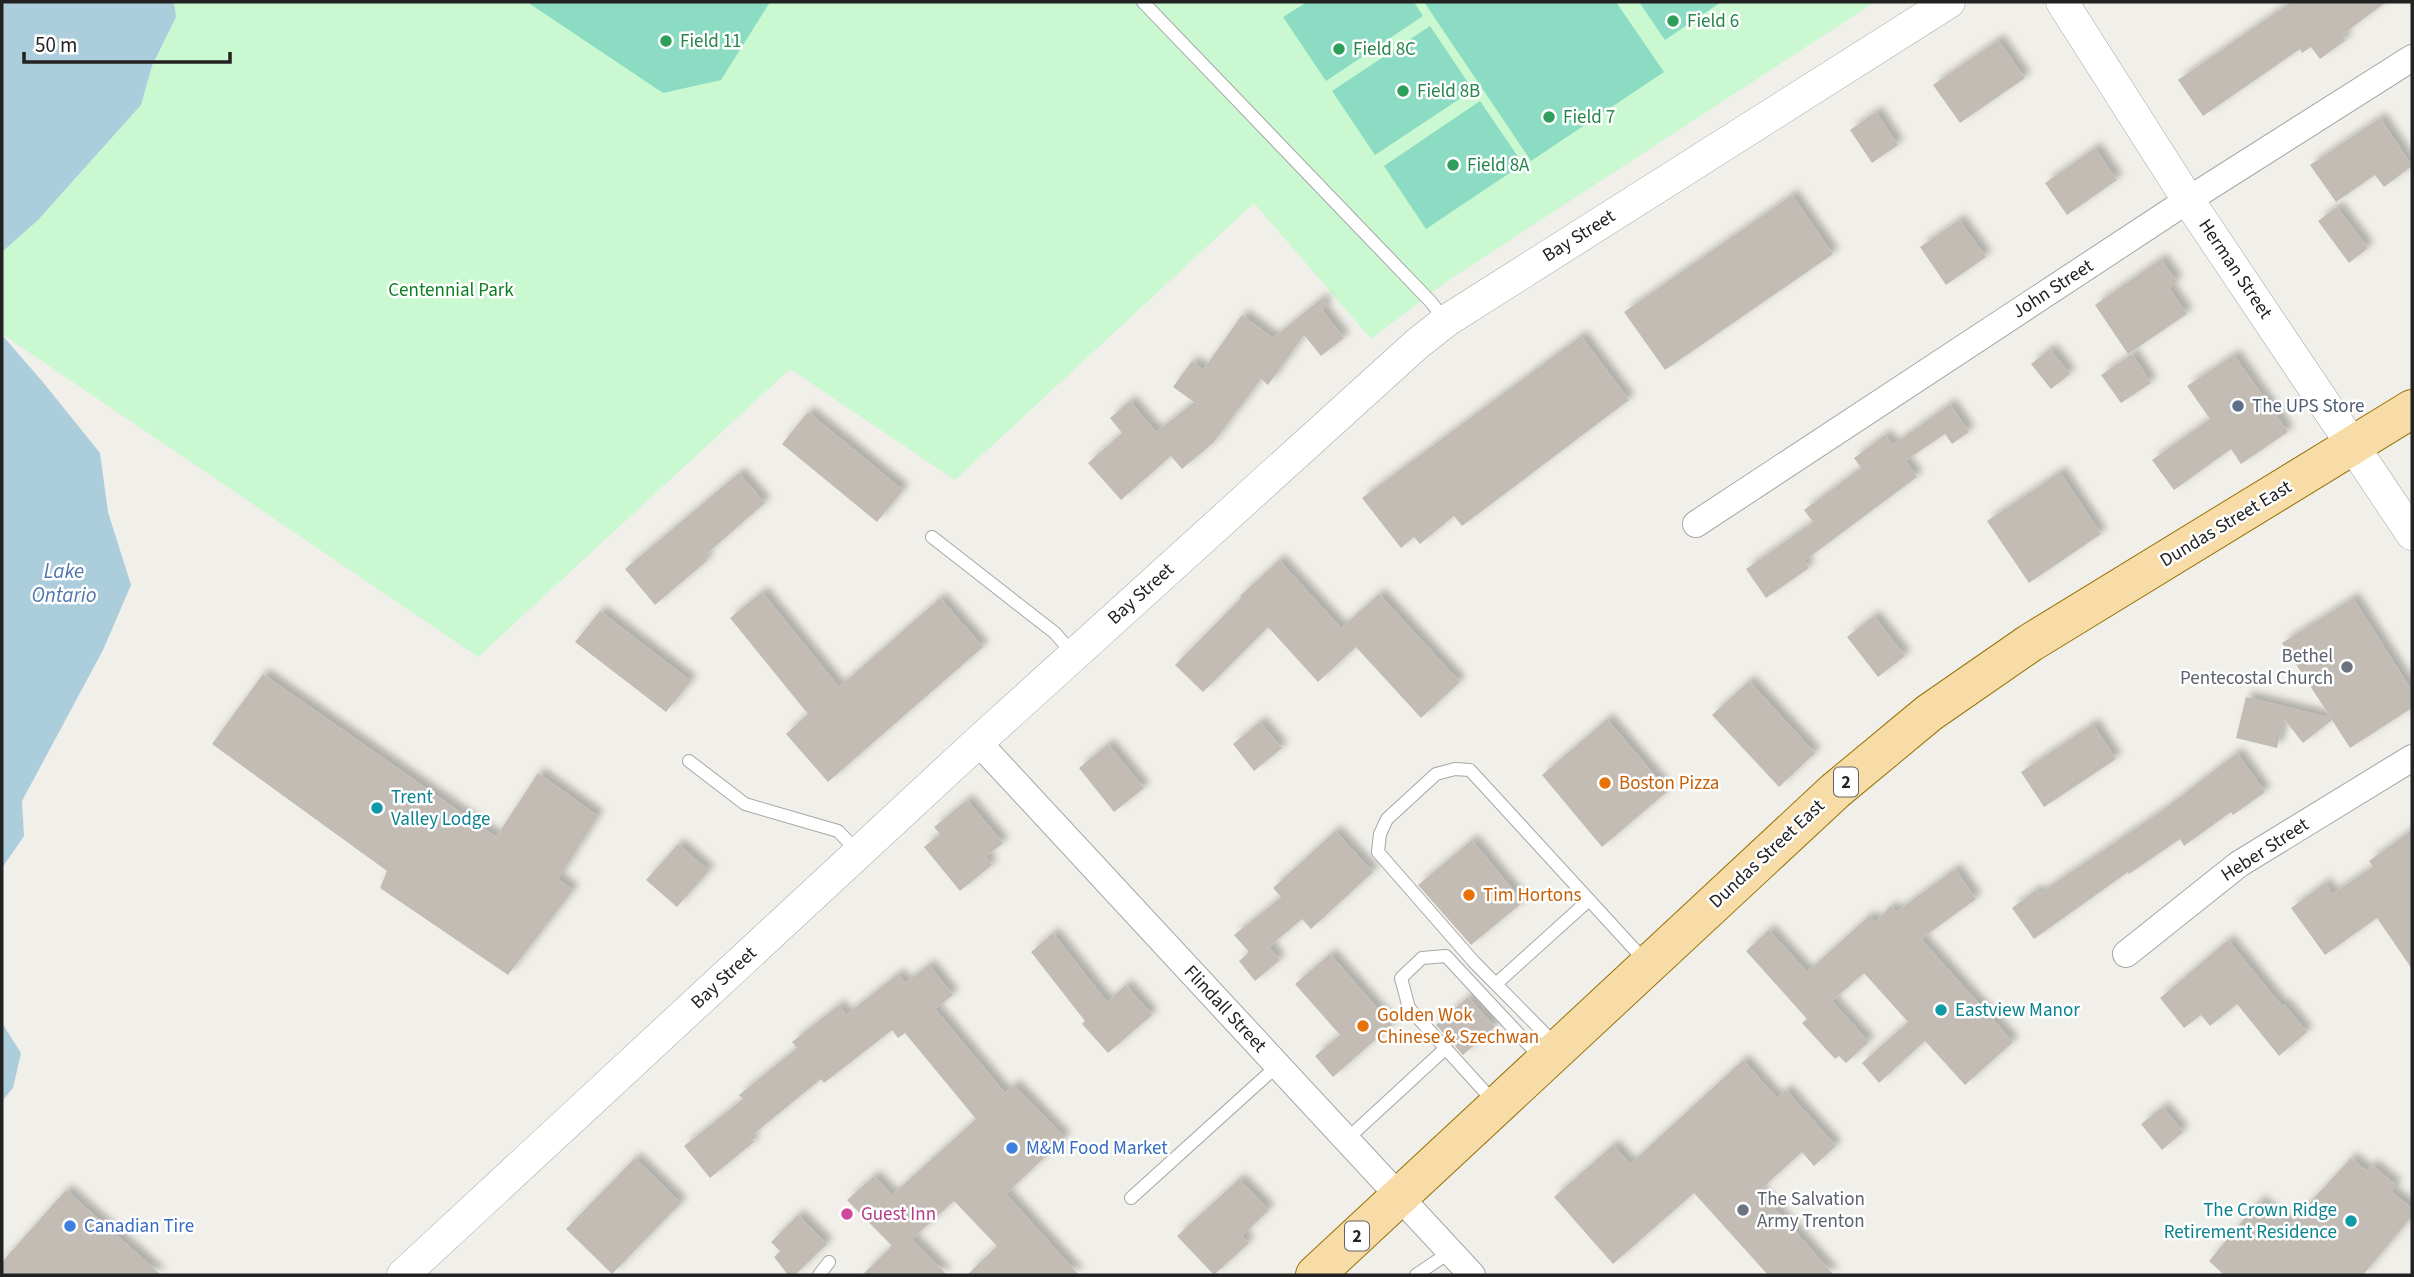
<svg xmlns="http://www.w3.org/2000/svg" width="2414" height="1277" font-family="'Source Sans 3',sans-serif">
<style>
.park{fill:#caf8d1}
.pitch{fill:#8bdcc3}
.water{fill:#accedc}
.building{fill:#c2bcb5;filter:url(#shadow)}
.lines{fill:none;stroke-linecap:round;stroke-linejoin:round}
.service-casing{stroke:#a6a6a6;stroke-width:14}
.minor-casing{stroke:#a6a6a6;stroke-width:28}
.tertiary-casing{stroke:#a6a6a6;stroke-width:33}
.primary-casing{stroke:#987407;stroke-width:40}
.service{stroke:#fff;stroke-width:12}
.minor{stroke:#fff;stroke-width:26}
.tertiary{stroke:#fff;stroke-width:32}
.primary{stroke:#f8dca7;stroke-width:38}
.leisure-dot{fill:#2e9e5b;stroke:#fff;stroke-width:2.5}
.service-dot{fill:#5c6f8a;stroke:#fff;stroke-width:2.5}
.worship-dot{fill:#6b7280;stroke:#fff;stroke-width:2.5}
.food-dot{fill:#e8710a;stroke:#fff;stroke-width:2.5}
.culture-dot{fill:#0f9aa8;stroke:#fff;stroke-width:2.5}
.shop-dot{fill:#3f7fe0;stroke:#fff;stroke-width:2.5}
.hotel-dot{fill:#d1479c;stroke:#fff;stroke-width:2.5}
.labels{text-anchor:middle;dominant-baseline:central;stroke-width:5;stroke-linejoin:round;paint-order:stroke}
.shield{fill:#fff;stroke:#646464;stroke-width:2}
.shield-label{font-size:18px;font-weight:bold;fill:#222}
.leisure-label{font-size:19px;fill:#27864d;stroke:#fff;text-anchor:start}
.street-label{font-size:19px;fill:#222;stroke:#fff}
.park-label{font-size:19px;fill:#117e23;stroke:#fff}
.service-label{font-size:19px;fill:#4e5e75;stroke:#fff;text-anchor:start}
.worship-label{font-size:19px;fill:#5b616d;stroke:#fff;text-anchor:end}
.food-label{font-size:19px;fill:#c56008;stroke:#fff;text-anchor:start}
.culture-label{font-size:19px;fill:#0d838f;stroke:#fff;text-anchor:start}
.shop-label{font-size:19px;fill:#366cbe;stroke:#fff;text-anchor:start}
.hotel-label{font-size:19px;fill:#b23c85;stroke:#fff;text-anchor:start}
.water-label{font-size:21px;font-style:italic;fill:#5178ae;stroke:#fff}
</style>
<defs>
<filter id="shadow"><feDropShadow dx="6" dy="-6" stdDeviation="3.5" flood-color="#0004"/></filter>
</defs>
<rect width="100%" height="100%" fill="#f1efe9"/>
<path class="park" d="M174,2h1701l-426,278 -78,59 -117,-136 -299,277 -165,-111 -312,288 -476,-323v-82l36,-32 103,-115 11,-39 24,-49z"/>
<g class="pitch">
<path d="M527,2h243l-49,78 -58,13z"/>
<path d="M1307,2h107l9,14 -97,65 -43,-64z"/>
<path d="M1424,2h192l48,70 -133,89z"/>
<path d="M1639,2h82l-56,38z"/>
<path d="M1430,26l43,64 -98,65 -43,-64z"/>
<path d="M1480,101l43,63 -97,65 -42,-63z"/>
</g>
<g class="water">
<path d="M2,2h172l2,15 -24,49 -11,39 -103,115 -36,32z"/>
<path d="M2,335l40,46 58,72 8,59 23,73 -28,65 -81,151 2,35 -22,32z"/>
<path d="M2,1023l19,30 -8,35 -11,13z"/>
</g>
<g class="building">
<path d="M2291,2h95l-44,33 4,5 -26,19 -9,-12 -9,6 -2,-4 -97,67 -25,-36z"/>
<path d="M1998,40l27,38 -65,45 -27,-38z"/>
<path d="M1876,112l22,33 -26,18 -22,-33z"/>
<path d="M2380,118l32,48 -28,21 -9,-12 -39,27 -26,-37z"/>
<path d="M2095,148l22,32 -50,35 -22,-32z"/>
<path d="M1792,195l41,59 -168,116 -41,-58z"/>
<path d="M2337,207l31,41 -19,15 -31,-42z"/>
<path d="M1959,220l27,37 -40,28 -26,-38z"/>
<path d="M2161,259l16,23 -8,6 18,26 -59,40 -33,-49z"/>
<path d="M1321,299l5,5 -4,6 22,28 -23,18 -17,-21 -36,50 -7,-6 -48,64 -31,26 -11,-13 -50,44 -33,-37 34,-30 -12,-15 20,-17 26,31 38,-30 -21,-15 19,-26 11,9 39,-55 31,23z"/>
<path d="M1581,336l48,64 -167,126 -8,-10 -34,28 -6,-7 -13,11 -39,-50z"/>
<path d="M2050,349l20,25 -19,15 -20,-25z"/>
<path d="M2132,354l19,29 -30,20 -20,-28z"/>
<path d="M2234,355l54,77 -47,32 -10,-15 -57,41 -22,-30 58,-41 -23,-33z"/>
<path d="M1950,404l19,28 -17,12 -7,-10 -40,27 12,16 -113,84 5,7 -43,30 -20,-29 67,-47 -9,-12 57,-42 -7,-10 31,-23 8,10z"/>
<path d="M808,412l95,78 -26,32 -95,-78z"/>
<path d="M2060,472l41,62 -72,49 -42,-62z"/>
<path d="M739,473l26,30 -61,53 4,4 -53,45 -30,-36z"/>
<path d="M1279,560l62,68 38,-34 81,88 -39,36 -65,-71 -38,35 -50,-55 -65,65 -28,-27 66,-67 -1,-2z"/>
<path d="M762,592l77,95 101,-89 43,49 -155,135 -42,-48 22,-20 -78,-96z"/>
<path d="M2353,598l59,93v17l-62,40 -18,-28 -29,23 -19,-24 -7,29 -41,-10 10,-41 85,21 -49,-75z"/>
<path d="M600,611l91,70 -25,31 -91,-70z"/>
<path d="M1874,616l31,40 -27,21 -31,-40z"/>
<path d="M263,674l233,163 42,-64 60,43 -40,63 15,11 -65,85 -128,-87 7,-17 -175,-127z"/>
<path d="M1749,681l66,72 -36,34 -67,-72z"/>
<path d="M1607,719l61,72 -66,56 -60,-72z"/>
<path d="M1260,722l22,26 -28,23 -21,-27z"/>
<path d="M2093,724l23,35 -72,48 -23,-35z"/>
<path d="M1108,744l36,44 -30,24 -35,-44z"/>
<path d="M2237,753l28,39 -32,23 -2,-3 -47,34 -4,-7 -51,35 -1,-2 -94,67 -22,-31 24,-18 3,4 53,-36 71,-48z"/>
<path d="M967,800l36,43 -18,14 7,8 -32,26 -36,-44 16,-13 -6,-7z"/>
<path d="M2412,830v139l-35,-51 -52,37 -34,-47 34,-25 7,11 41,-27 -4,-6z"/>
<path d="M1335,831l38,41 -62,57 -9,-10 -33,28 11,13 -25,21 -16,-20 10,-9 -15,-17 47,-38 -8,-9z"/>
<path d="M1472,840l51,62 -52,43 -53,-60z"/>
<path d="M678,844l31,27 -32,36 -31,-27z"/>
<path d="M1955,869l21,30 -55,40 92,103 -48,43 -40,-44 -46,42 -17,-20 46,-41 -44,-49 -32,28 37,41 -23,21 -7,-7 -4,3 -33,-36 5,-4 -61,-68 23,-21 38,42 62,-56 6,6 16,-16 5,6z"/>
<path d="M1053,933l54,69 19,-17 26,30 -44,38 -26,-29 3,-3 -54,-69z"/>
<path d="M2228,940l54,66 2,-2 23,28 -28,24 -42,-52 -27,22 -9,-11 -17,13 -24,-30z"/>
<path d="M1330,954l62,71 -59,52 -18,-21 25,-21 -45,-51z"/>
<path d="M929,965l24,30 -18,14 70,84 9,-8 51,53 -59,56 73,81h-112l30,-29 -43,-45 -42,38 35,36h-85l30,-29 -45,-46 27,-24 18,19 84,-76 -71,-86 -7,5 -6,-8 -68,53 -3,-4 -71,58 4,5 -44,36 -26,-32 59,-47 -4,-4 58,-47 -5,-6 47,-37 7,10 52,-41 7,9z"/>
<path d="M1468,997l27,30 -32,28 -27,-30z"/>
<path d="M1743,1060l34,38 9,-8 50,56 -22,20 -12,-14 -43,39 75,84h-66l-74,-82 -81,71 -59,-67 59,-52 17,19z"/>
<path d="M2163,1107l20,25 -21,18 -21,-26z"/>
<path d="M635,1158l46,45 -69,71 -46,-45z"/>
<path d="M2351,1158l16,13 5,-6 24,20 -5,7 21,16v8l-49,59h-139l-15,-14 50,-60 30,24z"/>
<path d="M1239,1179l30,31 -27,26 7,7 -35,32 -37,-39z"/>
<path d="M66,1190l95,85h-159v-13z"/>
<path d="M798,1215l29,29 -32,31h-7l-14,-18 6,-6 -9,-9z"/>
</g>
<g class="lines">
<g class="service-casing">
<g id="service">
<path d="M1143,2l287,299 16,20"/>
<path d="M932,537l123,96 19,22"/>
<path d="M689,761l56,43 93,27 20,21"/>
<path d="M1497,983l92,-83"/>
<path d="M1555,1044l-81,-82 -96,-110 2,-18 7,-15 49,-45 19,-5 15,1 176,192"/>
<path d="M1494,1102l-85,-94 -8,-30 21,-20 24,-2 95,102"/>
<path d="M1346,1140l100,-92"/>
<path d="M1131,1198l146,-132"/>
<path d="M819,1275l10,-13"/>
<path d="M1416,1275l34,-23"/>
</g>
</g>
<g class="minor-casing">
<g id="minor">
<path d="M1696,524l492,-324 224,-142"/>
<path d="M978,742l494,533"/>
<path d="M2126,954l113,-90 173,-106"/>
</g>
</g>
<g class="tertiary-casing">
<g id="tertiary">
<path d="M2062,2l126,198 224,334"/>
<path d="M403,1275l575,-533 439,-398 29,-23 503,-319"/>
</g>
</g>
<g class="primary-casing">
<path id="primary" d="M1315,1275l520,-484 94,-78 101,-70 382,-234"/>
</g>
<use href="#service" class="service"/>
<use href="#minor" class="minor"/>
<use href="#tertiary" class="tertiary"/>
<use href="#primary" class="primary"/>
</g>
<g class="leisure-dot">
<circle cx="1673" cy="21" r="7"/>
<circle cx="666" cy="41" r="7"/>
<circle cx="1339" cy="49" r="7"/>
<circle cx="1403" cy="91" r="7"/>
<circle cx="1549" cy="117" r="7"/>
<circle cx="1453" cy="165" r="7"/>
</g>
<circle class="service-dot" cx="2238" cy="406" r="7"/>
<g class="worship-dot">
<circle cx="2347" cy="667" r="7"/>
<circle cx="1743" cy="1210" r="7"/>
</g>
<g class="food-dot">
<circle cx="1605" cy="783" r="7"/>
<circle cx="1469" cy="895" r="7"/>
<circle cx="1363" cy="1026" r="7"/>
</g>
<g class="culture-dot">
<circle cx="377" cy="808" r="7"/>
<circle cx="1941" cy="1010" r="7"/>
<circle cx="2351" cy="1221" r="7"/>
</g>
<g class="shop-dot">
<circle cx="1012" cy="1148" r="7"/>
<circle cx="70" cy="1226" r="7"/>
</g>
<circle class="hotel-dot" cx="847" cy="1214" r="7"/>
<g class="labels">
<g class="shield">
<rect x="1834" y="767.5" width="24" height="29" rx="5"/>
<rect x="1345" y="1221.5" width="24" height="29" rx="5"/>
</g>
<g class="shield-label">
<text x="1846" y="782">2</text>
<text x="1357" y="1236">2</text>
</g>
<g class="leisure-label">
<text x="1687" y="21">Field 6</text>
<text x="680" y="41">Field 11</text>
<text x="1353" y="49">Field 8C</text>
<text x="1417" y="91">Field 8B</text>
<text x="1563" y="117">Field 7</text>
<text x="1467" y="165">Field 8A</text>
</g>
<g class="street-label">
<text transform="translate(1579 236) rotate(-32)">Bay Street</text>
<text transform="translate(2235 269) rotate(56)">Herman Street</text>
<text transform="translate(2053 289) rotate(-33)">John Street</text>
<text transform="translate(2226 524) rotate(-31)">Dundas Street East</text>
<text transform="translate(1141 594) rotate(-42)">Bay Street</text>
<text transform="translate(2265 850) rotate(-33)">Heber Street</text>
<text transform="translate(1767 854) rotate(-43)">Dundas Street East</text>
<text transform="translate(724 978) rotate(-43)">Bay Street</text>
<text transform="translate(1225 1009) rotate(47)">Flindall Street</text>
</g>
<g class="park-label">
<text x="451" y="290">Centennial Park</text>
</g>
<g class="service-label">
<text x="2252" y="406">The UPS Store</text>
</g>
<g class="worship-label">
<text x="2333" y="656">Bethel<tspan x="2333" dy="22">Pentecostal Church</tspan></text>
<text x="1757" y="1199" text-anchor="start">The Salvation<tspan x="1757" dy="22">Army Trenton</tspan></text>
</g>
<g class="food-label">
<text x="1619" y="783">Boston Pizza</text>
<text x="1483" y="895">Tim Hortons</text>
<text x="1377" y="1015">Golden Wok<tspan x="1377" dy="22">Chinese &amp; Szechwan</tspan></text>
</g>
<g class="culture-label">
<text x="391" y="797">Trent<tspan x="391" dy="22">Valley Lodge</tspan></text>
<text x="1955" y="1010">Eastview Manor</text>
<text x="2337" y="1210" text-anchor="end">The Crown Ridge<tspan x="2337" dy="22">Retirement Residence</tspan></text>
</g>
<g class="shop-label">
<text x="1026" y="1148">M&amp;M Food Market</text>
<text x="84" y="1226">Canadian Tire</text>
</g>
<g class="hotel-label">
<text x="861" y="1214">Guest Inn</text>
</g>
<g class="water-label">
<text x="64" y="571">Lake<tspan x="64" dy="24">Ontario</tspan></text>
</g>
</g>
<rect width="2414" height="1277" fill="none" stroke="#222222" stroke-width="7"/>
<path d="M24 52v10h206v-10" fill="none" stroke="#222222" stroke-width="3.5"/>
<text x="35" y="52" font-size="21" fill="#222222" stroke="#ffffff" stroke-width="5" paint-order="stroke">50 m</text>
</svg>
